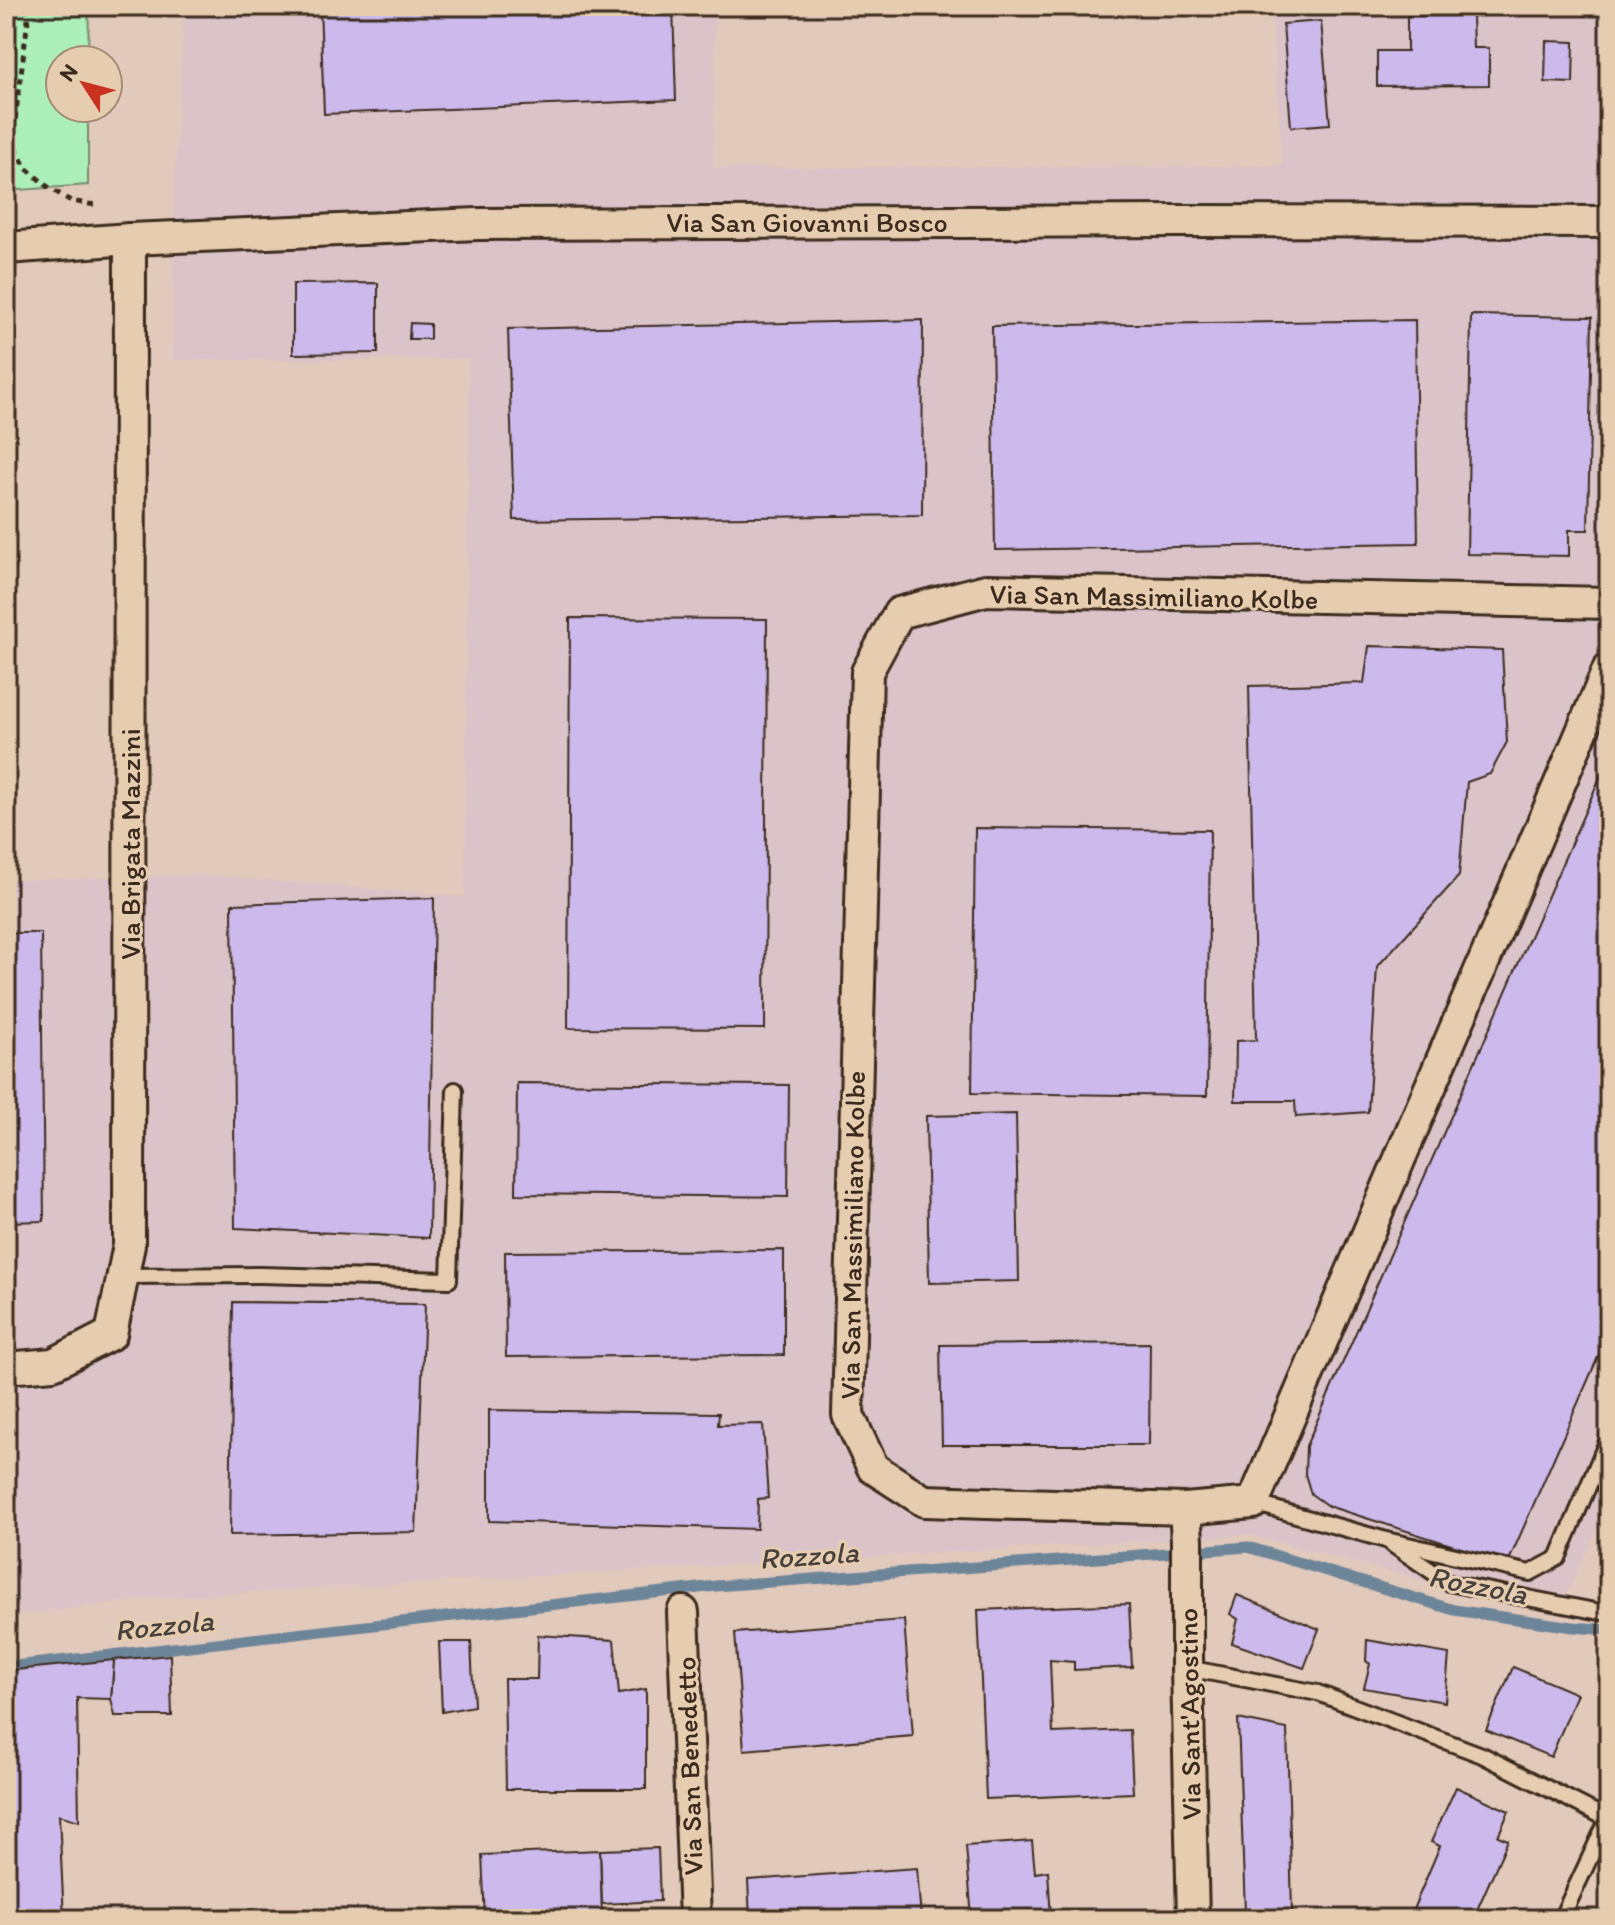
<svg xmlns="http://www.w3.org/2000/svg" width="1615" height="1925" font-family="Itim,sans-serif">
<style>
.built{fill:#dac4c9}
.green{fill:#acefb9;stroke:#748c6c;stroke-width:2}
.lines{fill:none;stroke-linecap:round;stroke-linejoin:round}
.stream{stroke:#6d8599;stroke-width:11}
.building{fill:#cbbaeb;stroke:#3b2a1e;stroke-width:2}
.lane-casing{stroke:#3b2a1e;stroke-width:20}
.street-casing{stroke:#3b2a1e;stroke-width:36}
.path{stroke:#3b2a1e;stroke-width:5;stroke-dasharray:6 6;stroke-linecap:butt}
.lane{stroke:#e7cdaf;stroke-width:14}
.street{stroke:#e7cdaf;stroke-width:30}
.labels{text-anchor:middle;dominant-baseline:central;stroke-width:6;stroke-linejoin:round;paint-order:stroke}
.street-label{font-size:28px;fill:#3b2a1e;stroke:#e7cdaf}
.water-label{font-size:30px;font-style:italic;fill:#47413d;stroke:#e7cdaf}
</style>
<rect width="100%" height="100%" fill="#e1c9bb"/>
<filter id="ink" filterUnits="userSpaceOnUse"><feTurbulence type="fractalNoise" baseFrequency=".0125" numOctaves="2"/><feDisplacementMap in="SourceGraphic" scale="16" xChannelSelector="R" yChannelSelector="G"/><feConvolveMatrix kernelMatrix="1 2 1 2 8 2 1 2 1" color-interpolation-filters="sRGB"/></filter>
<g filter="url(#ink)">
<path class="built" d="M185,6h530l-2,162 570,-2 -12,-158 331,3 7,49v1445l-53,110 -306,-80 -1097,63 -147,18v-736l197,-5 262,22 4,-538 -296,1 1,-167z"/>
<path class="green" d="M6,6h83l-1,54h-28v48h28v77l-82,6z"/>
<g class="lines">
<path class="stream" d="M6,1667l710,-81 532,-39 206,63 119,17 36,3"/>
</g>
<g class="building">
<path d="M320,6h353l3,94 -352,14z"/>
<path d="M1472,15l1,33h16v37l-112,1v-35h30v-35z"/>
<path d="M1321,21l9,103 -39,3 -8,-103z"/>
<path d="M1546,41l28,1 -1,41 -28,-1z"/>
<path d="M378,283v70l-85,1v-70z"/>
<path d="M1471,315l121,2 -4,213h-19v26l-102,-2z"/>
<path d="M923,320l-1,195 -408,5 -6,-191z"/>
<path d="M1415,320l3,223 -423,7 -3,-224z"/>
<path d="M410,323l20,1v15h-21z"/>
<path d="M570,618l197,1 -2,410 -197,-1z"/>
<path d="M1369,646l133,4 5,92 -17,32 -23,8 -8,94 -82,91 -9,145 -72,5 -1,-16h-60l1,-60 20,-1 -7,-354 115,-3z"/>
<path d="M1609,757v575l-101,231 -180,-57 -17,-12 -6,-20 1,-28z"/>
<path d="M975,828l235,2 -3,266 -235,-3z"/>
<path d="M434,898l-5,340 -194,-10 -3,-324z"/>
<path d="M6,933h35l3,288 -38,1z"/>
<path d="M517,1083l272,2 -1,112 -272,-3z"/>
<path d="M1016,1114l3,167 -90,2 -3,-167z"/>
<path d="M784,1250v105l-278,2 -1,-105z"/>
<path d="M233,1302l192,2 -9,228 -186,3z"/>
<path d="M1150,1343l-1,102h-207l-2,-100z"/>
<path d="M489,1410l230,3 -1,12 45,-1 5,74 -10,1 -1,30 -268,-8z"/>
<path d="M1237,1595l82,34 -15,39 -72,-25 6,-24 -8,-5z"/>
<path d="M1129,1604l3,63 -58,3v-8l-24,-2 3,73 77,-3 3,63 -147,6 -8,-189z"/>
<path d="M904,1620l9,116 -169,14 -9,-117z"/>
<path d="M538,1635l76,5 5,54 27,-5v100h-140l-2,-110h33z"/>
<path d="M1367,1640l82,14 -4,48 -81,-14 6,-24 -4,-3z"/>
<path d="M439,1642h32l3,64 -32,6z"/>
<path d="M170,1655l2,61h-57l-4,-17 3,-39z"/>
<path d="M114,1660l-3,39 -34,-1 2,123 -20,-6 5,104h-58v-248z"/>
<path d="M1513,1667l64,27 -26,63 -65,-27z"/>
<path d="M1238,1719l49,10 5,182 -47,2z"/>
<path d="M1456,1787l53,24 -11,25 10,4 -35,79h-64l31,-73 -9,-4z"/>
<path d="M1032,1841l3,32 13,-2 3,48h-79l-6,-73z"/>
<path d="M658,1848l2,53 -58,3 -2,-54z"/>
<path d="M600,1850l2,69h-117l-3,-64z"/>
<path d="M917,1868l4,51h-171l-2,-39z"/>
</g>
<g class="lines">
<g class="lane-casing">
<g id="lane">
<path d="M122,1276l139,-1 188,5 6,-190"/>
<path d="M1253,1503l133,37 144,33 28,-15 51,-121"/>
<path d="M1393,1545l56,38 151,29 9,-2"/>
<path d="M1187,1668l131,25 164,62 126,64 -47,100"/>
</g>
</g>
<g class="street-casing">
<g id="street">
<path d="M6,248l124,-9 348,-15 702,-3 429,1"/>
<path d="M1609,603l-623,-13 -87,23 -32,59 -19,743 25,53 51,33 261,8 68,-6 356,-835"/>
<path d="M6,1368l47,-4 58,-30 18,-89 1,-1006"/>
<path d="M1185,1509l2,31v128l6,251"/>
<path d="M683,1612l12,307"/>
</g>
</g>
<path class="path" d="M26,6l2,14 -16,122 14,26 22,19 23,14 24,4"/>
<use href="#lane" class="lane"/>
<use href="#street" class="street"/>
</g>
</g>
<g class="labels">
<g class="street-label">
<text x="807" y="222">Via San Giovanni Bosco</text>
<text transform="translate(1154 596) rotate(1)">Via San Massimiliano Kolbe</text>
<text transform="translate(130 844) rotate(-90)">Via Brigata Mazzini</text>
<text transform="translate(852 1235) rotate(-89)">Via San Massimiliano Kolbe</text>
<text transform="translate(1189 1714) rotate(-91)">Via Sant'Agostino</text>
<text transform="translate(689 1766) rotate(-92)">Via San Benedetto</text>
</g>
<g class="water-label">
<text transform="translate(809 1555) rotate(-4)">Rozzola</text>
<text transform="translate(1478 1585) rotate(11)">Rozzola</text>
<text transform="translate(164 1625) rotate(-6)">Rozzola</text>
</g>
</g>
<rect width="1615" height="1925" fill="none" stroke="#e7cdaf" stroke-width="32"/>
<rect x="16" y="16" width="1583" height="1893" fill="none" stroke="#3b2a1e" stroke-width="3" filter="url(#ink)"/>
<g transform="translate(84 84) rotate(306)"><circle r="38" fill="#e7cdaf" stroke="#a28c75" stroke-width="2"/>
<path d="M0-6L14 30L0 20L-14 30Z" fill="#c8321e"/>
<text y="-12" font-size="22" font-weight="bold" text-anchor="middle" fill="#3b2a1e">N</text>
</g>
</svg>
